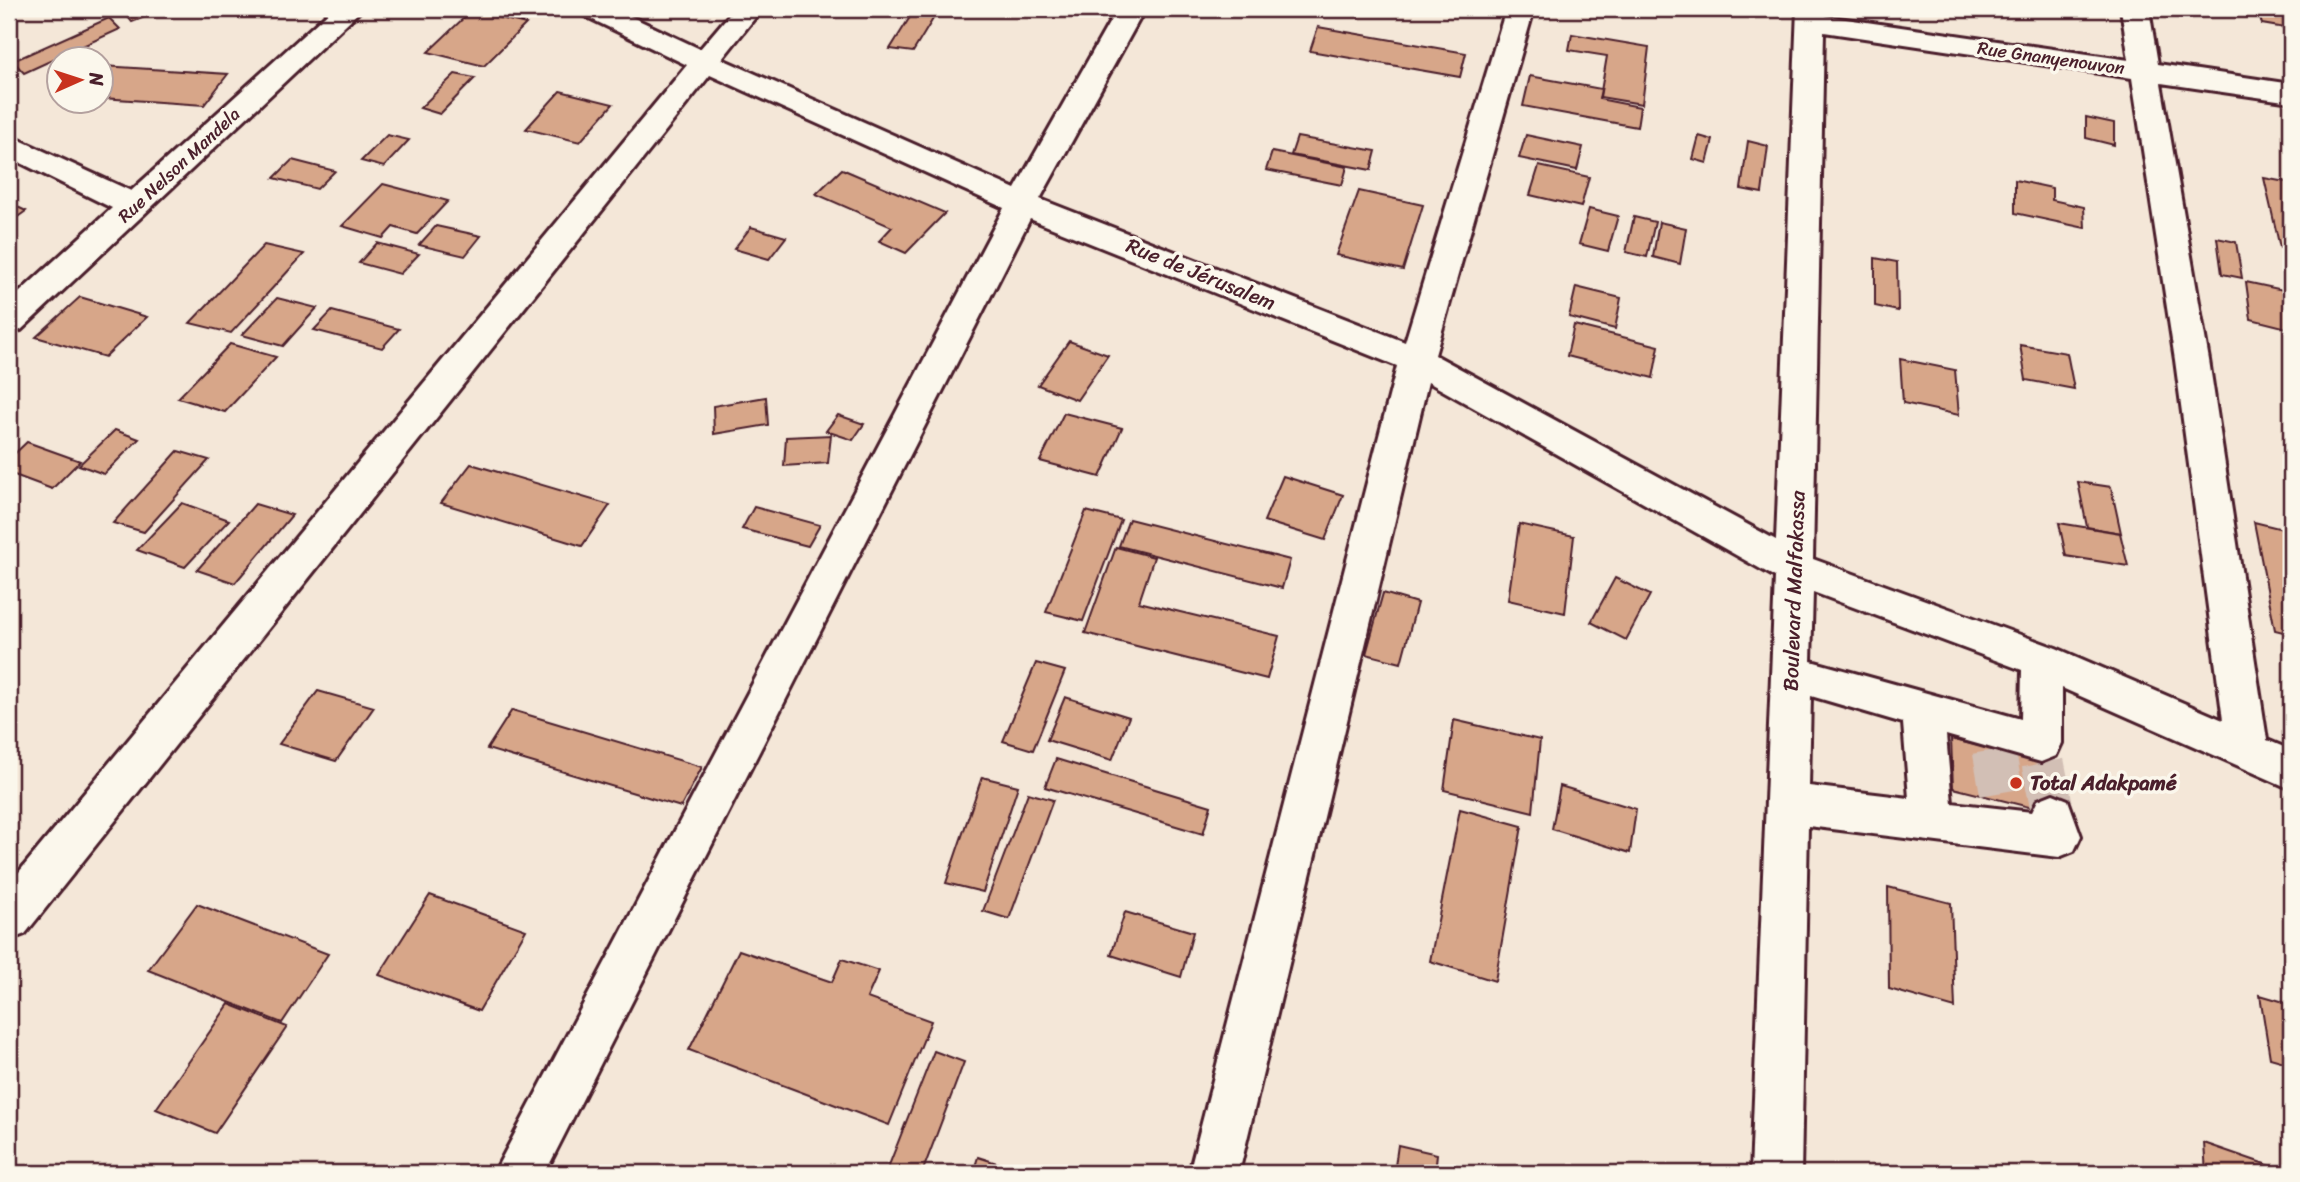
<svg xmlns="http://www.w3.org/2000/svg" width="2300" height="1182" font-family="Sriracha,sans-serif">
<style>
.building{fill:#d7a689;stroke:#4a1f2b;stroke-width:2}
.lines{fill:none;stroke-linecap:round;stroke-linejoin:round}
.minor-tunnel{stroke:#d2bfb5;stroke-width:43;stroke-dasharray:43 21;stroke-linecap:butt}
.minor-casing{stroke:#4a1f2b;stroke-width:6}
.minor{fill:#fbf7ec;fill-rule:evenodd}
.poi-dot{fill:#c8321e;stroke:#fbf7ec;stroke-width:2.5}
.labels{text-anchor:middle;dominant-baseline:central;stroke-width:7;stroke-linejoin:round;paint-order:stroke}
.far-street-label{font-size:18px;fill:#4a1f2b;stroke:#fbf7ec}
.street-label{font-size:21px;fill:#4a1f2b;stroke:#fbf7ec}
.poi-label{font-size:21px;font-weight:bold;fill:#4a1f2b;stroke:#fbf7ec;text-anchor:start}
</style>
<rect width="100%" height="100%" fill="#f4e7d8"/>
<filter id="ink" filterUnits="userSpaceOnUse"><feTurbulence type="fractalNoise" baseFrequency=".0143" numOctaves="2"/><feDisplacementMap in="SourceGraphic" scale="14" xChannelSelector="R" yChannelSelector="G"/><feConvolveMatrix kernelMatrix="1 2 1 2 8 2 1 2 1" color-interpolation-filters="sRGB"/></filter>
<g filter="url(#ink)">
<g class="building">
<path d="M132,9h33l-33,13 -8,-10z"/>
<path d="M915,9h24l-26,43 -23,-3z"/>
<path d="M1232,9h22l-3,7 -21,-4z"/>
<path d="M471,11l55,13 -42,42 -56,-14z"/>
<path d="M2258,12l33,5v12l-29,-5z"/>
<path d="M109,18l11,11 -96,44 -11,-12z"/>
<path d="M1318,27l148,26 -6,24 -150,-26z"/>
<path d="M1572,34l77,13 -7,57 -42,-7 7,-41 -38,-6z"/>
<path d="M103,66l125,8 -24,31 -102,-7z"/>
<path d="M455,74l20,4 -35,36 -20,-6z"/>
<path d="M1530,76l71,13 -2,10 41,8 -3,20 -114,-21z"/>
<path d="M560,91l53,13 -33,38 -54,-13z"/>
<path d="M2086,117l28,6v22l-28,-7z"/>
<path d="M387,135l22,5 -25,27 -23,-6z"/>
<path d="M1526,135l57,12 -6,23 -58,-12z"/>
<path d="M1699,136l14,4 -6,23 -14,-4z"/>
<path d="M1297,137l79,14 -5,19 -80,-15z"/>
<path d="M1748,141l20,5 -6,47 -21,-4z"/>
<path d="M1272,152l75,15 -5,18 -76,-15z"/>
<path d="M292,160l43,11 -18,18 -43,-11z"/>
<path d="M1539,166l50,11 -8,30 -51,-12z"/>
<path d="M842,169l103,44 -39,40 -27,-12 13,-14 -76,-33z"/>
<path d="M2264,178l27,5v67l-11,-2z"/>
<path d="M2015,180l37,8v12l32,7 1,21 -70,-15z"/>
<path d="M383,184l65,17 -31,33 -24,-7 -10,11 -41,-12z"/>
<path d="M1359,191l64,14 -20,65 -67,-15z"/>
<path d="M9,203l17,8 -17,12z"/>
<path d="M1589,209l29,7 -10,35 -29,-7z"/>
<path d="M1634,217l21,5 -8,35 -21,-5z"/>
<path d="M1659,222l27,6 -6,36 -27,-7z"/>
<path d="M436,226l45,10 -16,20 -46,-11z"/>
<path d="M751,227l35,10 -17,22 -35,-10z"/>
<path d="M2217,238l19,4 6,36 -20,-4z"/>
<path d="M377,243l42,11 -19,20 -41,-11z"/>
<path d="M264,245l40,9 -73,79 -41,-10z"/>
<path d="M1875,258l22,4 1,49 -23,-5z"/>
<path d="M2246,282l42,9 3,38 -40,-10z"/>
<path d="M1576,287l45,11 -6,31 -46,-12z"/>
<path d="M80,297l67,20 -42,40 -69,-20z"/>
<path d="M277,298l40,10 -34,38 -41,-11z"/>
<path d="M332,311l67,18 -17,19 -68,-18z"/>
<path d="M1574,325l85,21 -6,32 -86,-22z"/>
<path d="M1069,341l39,14 -31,45 -39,-15z"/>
<path d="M230,344l46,13 -51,55 -47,-14z"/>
<path d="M2020,345l47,8 7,36 -48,-9z"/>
<path d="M1900,359l55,11 4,45 -56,-12z"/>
<path d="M766,397l2,28 -54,9 -1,-28z"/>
<path d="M1064,413l58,15 -22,49 -60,-16z"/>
<path d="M838,415l26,9 -11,16 -27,-9z"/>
<path d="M115,430l24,9 -35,35 -25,-9z"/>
<path d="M831,435l-3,28 -44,3 2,-29z"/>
<path d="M27,442l53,19 -28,28 -43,-16v-14z"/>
<path d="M178,451l31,9 -65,72 -31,-9z"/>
<path d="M471,464l139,41 -28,41 -141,-43z"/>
<path d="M1283,476l60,19 -18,45 -61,-19z"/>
<path d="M2078,482l33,5 10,46 -34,-6z"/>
<path d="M182,503l47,17 -44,47 -48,-17z"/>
<path d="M255,504l37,11 -57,68 -38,-13z"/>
<path d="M754,507l66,18 -12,21 -66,-17z"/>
<path d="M1086,511l35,9 -38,101 -37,-9z"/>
<path d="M1129,519l161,41 -8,28 -163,-42z"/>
<path d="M2254,522l37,9v103l-16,-4z"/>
<path d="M2059,523l61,10 8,33 -62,-10z"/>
<path d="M1519,524l55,12 -9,77 -57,-13z"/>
<path d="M1116,547l38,10 -15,45 140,34 -12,43 -182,-46z"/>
<path d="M1615,578l35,17 -24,45 -35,-18z"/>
<path d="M1383,593l34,10 -16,60 -35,-9z"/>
<path d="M1036,663l29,8 -32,79 -30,-9z"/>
<path d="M318,691l56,16 -38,54 -57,-17z"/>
<path d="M1065,697l64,20 -17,43 -65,-20z"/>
<path d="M512,710l190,57 -21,40 -194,-58z"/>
<path d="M1454,720l86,20 -7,72 -89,-22z"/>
<path d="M1951,739l112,28 6,50 -116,-29z"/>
<path d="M1056,759l155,47 -8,28 -158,-47z"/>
<path d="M982,777l36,9 -35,106 -37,-9z"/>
<path d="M1560,786l76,23 -6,44 -78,-24z"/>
<path d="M1028,793l25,7 -44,119 -26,-8z"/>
<path d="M1460,809l62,17 -27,155 -65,-20z"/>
<path d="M1888,887l63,16 4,105 -66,-19z"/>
<path d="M430,895l96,35 -47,81 -100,-36z"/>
<path d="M197,904l131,50 -46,69 -134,-53z"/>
<path d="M1125,912l68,20 -12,45 -70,-22z"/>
<path d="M739,950l93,32 10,-23 37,12 -12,27 64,23 -42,104 -200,-75z"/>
<path d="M2260,995l31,9v60l-21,-6z"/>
<path d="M229,1004l58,23 -72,106 -59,-24z"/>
<path d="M934,1051l30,11 -42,111h-36z"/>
<path d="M2204,1143l87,30h-85z"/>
<path d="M1398,1145l39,9 -2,19h-41z"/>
<path d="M978,1157l50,16h-55z"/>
</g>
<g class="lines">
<g class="minor-tunnel">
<path d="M1994,750l9,51"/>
<path d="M2043,763l10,51"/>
</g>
<g class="minor-casing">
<g id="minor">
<path d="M332,9h30l-341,321 -12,3v-31l103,-94 -103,-51v-22l122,56z"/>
<path d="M579,9h36l85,40 34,-40h28l-40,50 293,130 102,-180h28l-105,190 365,143 101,-333h28l-99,346 341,185 21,-531h28v7l304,44 -8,-51h28l9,55 133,20v18l-130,-19 48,277 58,380 24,10v39l-229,-101v55l-6,13 -15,6 -95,-27 6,68 80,9 6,-12 15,-6 15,6 13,36 -7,15 -15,6 -251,-31 -7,347h-50l24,-596 -347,-195 -189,791h-50l208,-807 -367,-147 -485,954h-51l510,-965 -294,-133 -685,859 -16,6v-56l678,-819 -104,-50zM1824,32l308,46 43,282 48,360 -167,-72 -243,-89zM1813,592l209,78 -1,49 -210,-58zM1811,696l92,27 6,75 -100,-12z"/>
</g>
</g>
<use href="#minor" class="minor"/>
</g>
</g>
<circle class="poi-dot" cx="2016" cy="783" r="7"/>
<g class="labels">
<g class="far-street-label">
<text transform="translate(2051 58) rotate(8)">Rue Gnanyenouvon</text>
<text transform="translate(179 165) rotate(-43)">Rue Nelson Mandela</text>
</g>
<g class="street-label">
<text transform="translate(1201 274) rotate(22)">Rue de Jérusalem</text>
<text transform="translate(1794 591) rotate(-88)">Boulevard Malfakassa</text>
</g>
<g class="poi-label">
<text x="2030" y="783">Total Adakpamé</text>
</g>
</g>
<rect width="2300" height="1182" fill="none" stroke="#fbf7ec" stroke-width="35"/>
<rect x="18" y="18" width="2265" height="1147" fill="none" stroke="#4a1f2b" stroke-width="2.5" filter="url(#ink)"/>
<g transform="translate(80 80) rotate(87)"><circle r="33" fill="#fbf7ec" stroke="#b4a19f" stroke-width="2"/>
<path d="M0-5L12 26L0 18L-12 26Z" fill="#c8321e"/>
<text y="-10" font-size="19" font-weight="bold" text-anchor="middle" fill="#4a1f2b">N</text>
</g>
</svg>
